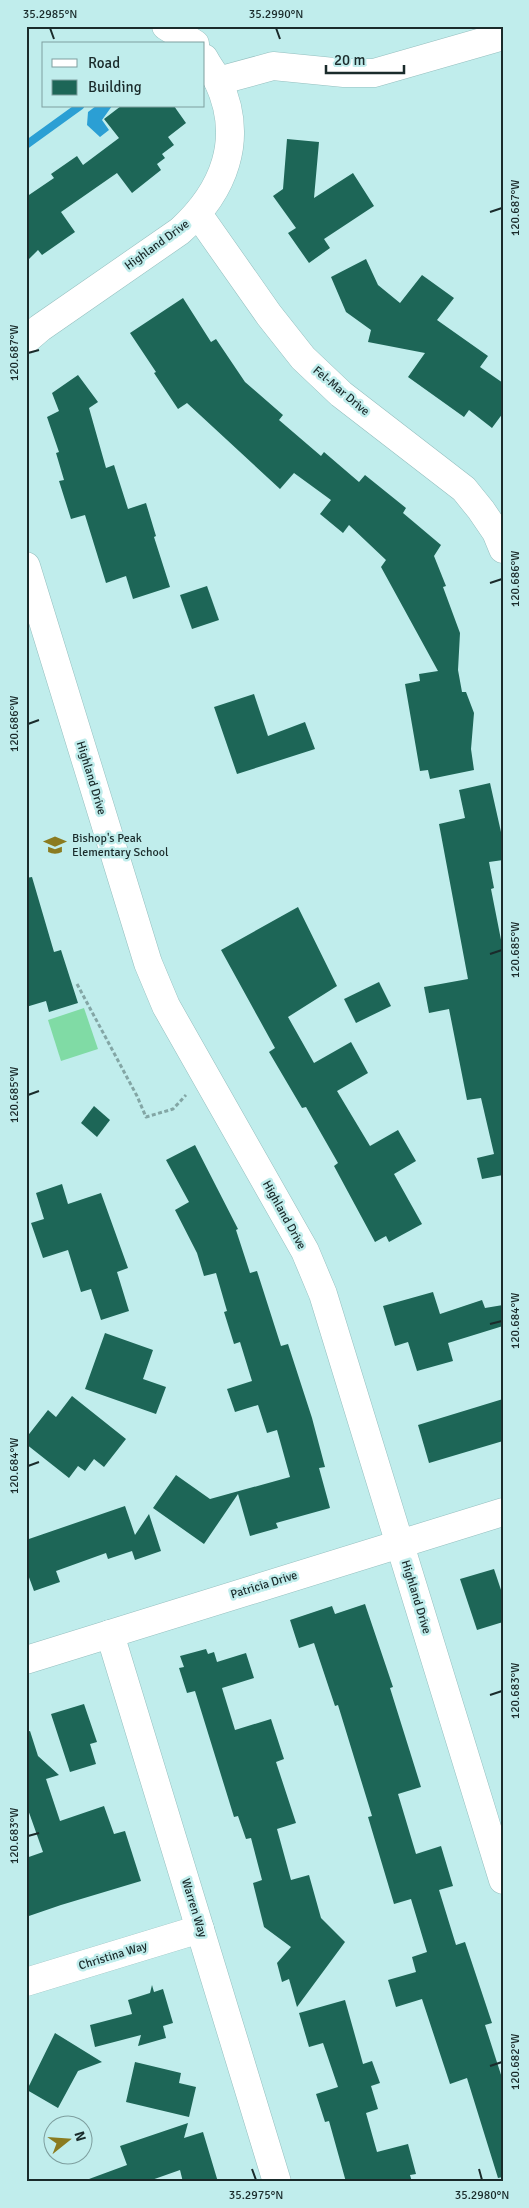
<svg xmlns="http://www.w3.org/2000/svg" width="529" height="2208" font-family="Signika,sans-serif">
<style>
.green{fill:#80dba5}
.water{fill:#2b9fd4}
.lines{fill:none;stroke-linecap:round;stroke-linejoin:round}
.stream{stroke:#2b9fd4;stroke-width:8}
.building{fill:#1d6657}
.minor-casing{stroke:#94bfbf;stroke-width:29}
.path{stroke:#83a6a5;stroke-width:3;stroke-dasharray:4 2.5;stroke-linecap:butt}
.minor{stroke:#fff;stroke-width:28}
.ticks{fill:none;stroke:#1a2b2b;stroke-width:2}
.labels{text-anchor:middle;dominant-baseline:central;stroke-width:5;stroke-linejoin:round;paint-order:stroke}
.street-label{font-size:12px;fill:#1a2b2b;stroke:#c0edec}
.poi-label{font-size:12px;fill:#1a2b2b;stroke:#c0edec;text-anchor:start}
.neatline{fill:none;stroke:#1a2b2b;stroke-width:2}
.ticks-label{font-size:12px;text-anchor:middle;fill:#1a2b2b}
</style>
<rect width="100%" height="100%" fill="#c0edec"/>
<path class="green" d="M84,1008l14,41 -37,12 -13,-41z"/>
<path class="water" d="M96,106h16l-10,14 7,10 -9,7 -13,-12 1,-13z"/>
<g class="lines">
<path class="stream" d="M26,145l54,-39"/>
</g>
<g class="building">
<path d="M121,106h53l12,17 -18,14 6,8 -12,9 3,4 -8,6 4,6 -29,23 -15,-20 -56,39 14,20 -33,23 -4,-5 -12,12v-65l28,-19 -3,-4 26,-18 6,9 36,-27 -15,-19z"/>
<path d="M287,139l32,3 -5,56 39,-25 21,33 -50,33 6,9 -21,15 -21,-30 8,-5 -23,-32 10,-7z"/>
<path d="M366,259l12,26 22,18 22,-28 32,23 -17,22 51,36 -8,11 23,16v30l-11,15 -23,-18 -5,7 -56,-40 17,-24 -57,-11 3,-12 -25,-18 -15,-35z"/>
<path d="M183,298l28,44 5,-3 29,43 38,33 -4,5 42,36 3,-4 35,30 6,-7 41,33 -3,5 38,32 -7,11 12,30 -3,1 17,46 -2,37 4,22h4l8,21 -3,36 3,21 -44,9 -2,-9 -8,1 -15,-87 15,-3 -1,-7 19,-3 -57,-104 5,-7 -37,-35 -6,8 -23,-19 11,-14 -37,-27 -14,16 -93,-86 -9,6 -24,-36 2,-1 -26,-39z"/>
<path d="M78,375l20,27 -9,6 17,60 8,-3 14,44 18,-6 10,33 -2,1 16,50 -37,12 -7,-23 -20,7 -21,-68 -14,4 -12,-38 5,-1 -8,-27 3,-1 -12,-35 12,-6 -7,-18z"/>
<path d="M207,586l12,34 -27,9 -12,-34z"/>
<path d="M254,694l14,42 37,-14 10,27 -78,25 -23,-67z"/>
<path d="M490,783l13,58v19l-14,2 5,26 -3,1 12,61v225l-21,4 -5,-21 17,-4 -13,-56 -14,2 -18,-91 -20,4 -5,-26 44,-8 -29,-155 26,-6 -6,-28z"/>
<path d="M32,877l22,75 7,-2 17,53 -29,9 -3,-11 -20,6v-129z"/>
<path d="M298,907l39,79 -49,31 26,46 37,-21 17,31 -31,18 33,55 28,-16 18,31 -22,13 28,50 -33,18 -3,-6 -11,6 -41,-76 4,-3 -32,-56 -4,1 -33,-56 6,-4 -54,-98z"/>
<path d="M379,982l12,24 -35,17 -12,-24z"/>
<path d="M94,1106l16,14 -13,17 -16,-14z"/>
<path d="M195,1145l43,84 -2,1 14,43 7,-2 24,75 7,-2 24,74 13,49 -6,1 11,40 -54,15 2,5 -28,8 -12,-42 -34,50 -51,-36 23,-33 34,24 80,-22 -13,-47 -10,3 -9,-28 -23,7 -8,-23 25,-8 -12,-39 -6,2 -10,-32 3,-1 -11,-38 -12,3 -7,-23 -22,-43 14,-8 -23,-42z"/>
<path d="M62,1184l6,20 33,-11 27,75 -11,4 12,39 -28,9 -10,-31 -10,3 -13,-42 -25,8 -12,-35 13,-4 -8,-26z"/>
<path d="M433,1292l7,22 42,-14 3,8 18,-3v21l-55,17 5,18 -36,10 -9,-29 -13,4 -12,-40z"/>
<path d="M105,1333l48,17 -10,29 23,8 -10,27 -71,-25z"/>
<path d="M72,1396l54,43 -22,28 -10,-8 -9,12 -7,-5 -9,12 -43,-34v-6l22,-28 8,7z"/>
<path d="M503,1399v42l-74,22 -11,-38z"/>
<path d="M125,1506l10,29 14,-21 12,37 -26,9 -3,-9 -24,8 -2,-6 -50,18 4,11 -26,9 -8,-22v-29z"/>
<path d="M494,1569l9,27v26l-26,8 -17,-51z"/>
<path d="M365,1604l28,83 -3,1 31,99 -23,7 18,60 25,-8 12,40 -14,4 17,55 9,-3 27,81 -7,2 18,56v96l-5,1 -31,-100 -17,6 -28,-85 -26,8 -8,-27 28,-8 -4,-15 15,-5 -16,-53 -17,5 -26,-87 4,-1 -34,-111 -3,1 -21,-63 -15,5 -9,-28 42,-14 3,8z"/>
<path d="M206,1649l2,5 6,-2 3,10 29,-9 8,25 -32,10 13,42 36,-11 13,40 -8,3 20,61 -19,6 14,51 18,-5 12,43 24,24 -48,65 -8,-28 -7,3 -5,-19 14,-16 -27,-20 -11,-44 9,-3 -11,-42 -5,1 -8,-23 -4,1 -39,-126 -8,2 -8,-25 5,-1 -4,-11z"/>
<path d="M84,1704l13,38 -7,2 6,20 -26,8 -19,-58z"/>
<path d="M30,1731l8,25 21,19 -13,4 14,42 44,-15 10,28 11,-3 16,50 -80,24 -35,12v-59l17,-6 -17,-48v-72z"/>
<path d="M152,1985l2,7 9,-3 10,34 -10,3 3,12 -28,8 3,-11 -46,12 -5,-22 42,-11 -4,-14 22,-7z"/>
<path d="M345,2000l18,64 9,-3 8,22 -9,3 7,23 -12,4 11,39 31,-8 8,30 -6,1 2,7h-66l-17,-61 -4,1 -9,-28 22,-7 -15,-44 -14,4 -10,-34z"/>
<path d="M55,2033l47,29 -24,9 -20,37 -31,-18z"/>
<path d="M135,2062l46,11 -2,10 17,4 -7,30 -63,-15z"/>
<path d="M188,2123l-4,15 19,-6 15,50h-35l-3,-12 -34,12h-57v-3l38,-14 -7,-19z"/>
</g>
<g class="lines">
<g class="minor-casing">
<g id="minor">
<path d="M166,26l29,18"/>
<path d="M218,81l55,-15 71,7h30l129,-37"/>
<path d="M198,214l71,101 34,43 38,36 123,95 17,21 15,22 7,17"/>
<path d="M26,340l14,-12 140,-97c44,-40 65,-92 38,-150 -4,-8 -10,-15 -14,-23"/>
<path d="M26,566l122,397 18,43 139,245 18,43 180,586"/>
<path d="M110,1634l167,548"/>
<path d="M26,1660l477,-148"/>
<path d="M26,1982l174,-53"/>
</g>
</g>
<path class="path" d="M77,984l60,112 9,21 27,-8 13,-14"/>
<use href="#minor" class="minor"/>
</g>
<path class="ticks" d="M50,28l4,11M276,28l4,11M490,212l12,-4M28,353l11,-3M490,583l12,-4M28,724l11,-4M490,954l12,-4M28,1095l11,-4M490,1324l12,-3M28,1466l11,-4M490,1695l12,-4M28,1836l11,-3M490,2066l12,-4M252,2169l4,11M479,2169l3,11"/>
<defs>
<g id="school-bare" transform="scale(1.725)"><path d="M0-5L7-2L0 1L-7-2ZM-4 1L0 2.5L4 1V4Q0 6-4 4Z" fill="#8b7b20" stroke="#c0edec" stroke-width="2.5" paint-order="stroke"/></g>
</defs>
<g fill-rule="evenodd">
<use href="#school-bare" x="55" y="845"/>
</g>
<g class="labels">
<g class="street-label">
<text transform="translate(157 245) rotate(-36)">Highland Drive</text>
<text transform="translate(341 391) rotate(40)">Fel-Mar Drive</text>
<text transform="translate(91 778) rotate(73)">Highland Drive</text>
<text transform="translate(284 1215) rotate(61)">Highland Drive</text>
<text transform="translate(264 1585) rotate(-17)">Patricia Drive</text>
<text transform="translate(416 1597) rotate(73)">Highland Drive</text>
<text transform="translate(194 1908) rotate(73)">Warren Way</text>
<text transform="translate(113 1956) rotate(-17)">Christina Way</text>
</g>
<g class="poi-label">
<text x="72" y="838">Bishop's Peak<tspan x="72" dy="14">Elementary School</tspan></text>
</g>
</g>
<rect width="529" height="2208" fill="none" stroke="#c0edec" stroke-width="55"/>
<rect x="42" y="42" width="162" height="65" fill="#c0edec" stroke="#7e9f9f"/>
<rect x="52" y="59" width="25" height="8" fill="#ffffff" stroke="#7e9f9f"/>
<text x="88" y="68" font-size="15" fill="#1a2b2b">Road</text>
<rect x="52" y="80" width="25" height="15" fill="#1d6657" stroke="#7e9f9f"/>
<text x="88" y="92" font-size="15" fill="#1a2b2b">Building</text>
<g transform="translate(68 2140) rotate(73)"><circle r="24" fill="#c0edec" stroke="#7e9f9f"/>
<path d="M0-4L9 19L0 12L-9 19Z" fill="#8b7b20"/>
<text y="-8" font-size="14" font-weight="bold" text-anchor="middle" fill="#1a2b2b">N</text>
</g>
<path d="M326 65v8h78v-8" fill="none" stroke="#1a2b2b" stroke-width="2.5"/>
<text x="334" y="65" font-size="15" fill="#1a2b2b" stroke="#c0edec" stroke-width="4" paint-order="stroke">20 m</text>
<rect x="28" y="28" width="474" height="2152" class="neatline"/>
<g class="ticks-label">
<text x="50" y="18">35.2985°N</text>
<text x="276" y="18">35.2990°N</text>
<text transform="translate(515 208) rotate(-90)" y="4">120.687°W</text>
<text transform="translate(14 353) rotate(-90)" y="4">120.687°W</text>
<text transform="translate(515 579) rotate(-90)" y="4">120.686°W</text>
<text transform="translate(14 724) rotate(-90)" y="4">120.686°W</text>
<text transform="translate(515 950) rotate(-90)" y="4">120.685°W</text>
<text transform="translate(14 1095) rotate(-90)" y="4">120.685°W</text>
<text transform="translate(515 1321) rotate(-90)" y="4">120.684°W</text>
<text transform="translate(14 1466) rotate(-90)" y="4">120.684°W</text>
<text transform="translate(515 1691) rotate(-90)" y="4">120.683°W</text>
<text transform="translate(14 1836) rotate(-90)" y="4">120.683°W</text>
<text transform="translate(515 2062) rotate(-90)" y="4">120.682°W</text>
<text x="256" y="2199">35.2975°N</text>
<text x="482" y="2199">35.2980°N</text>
</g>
</svg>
